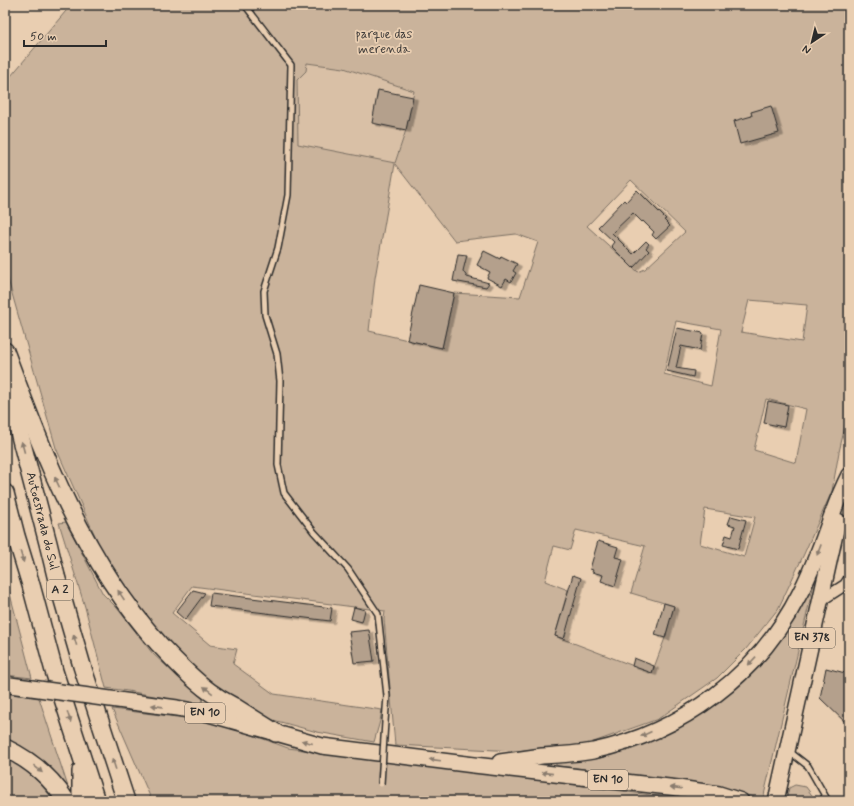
<svg xmlns="http://www.w3.org/2000/svg" width="854" height="806" font-family="Mynerve,sans-serif">
<style>
.built{fill:#d9c0a6}
.green{fill:#cab39b;stroke:#7a6f63;fill-rule:evenodd}
.building{fill:#b4a08c;stroke:#2b2b2b;filter:url(#shadow)}
.lines{fill:none;stroke-linecap:round;stroke-linejoin:round}
.service-casing{stroke:#2b2b2b;stroke-width:8}
.minor-casing{stroke:#2b2b2b;stroke-width:13}
.primary-casing{stroke:#2b2b2b;stroke-width:18}
.motorway-casing{stroke:#2b2b2b;stroke-width:20}
.service{stroke:#e9ceb1;stroke-width:5}
.minor{stroke:#e9ceb1;stroke-width:10}
.primary{stroke:#e9ceb1;stroke-width:15}
.motorway{stroke:#e9ceb1;stroke-width:17}
.service-bridge-casing{stroke:#2b2b2b;stroke-width:8;stroke-linecap:butt}
.primary-bridge-casing{stroke:#2b2b2b;stroke-width:18;stroke-linecap:butt}
.service-bridge{stroke:#e9ceb1;stroke-width:5}
.primary-bridge{stroke:#e9ceb1;stroke-width:15}
.oneway{fill:#8a7c6e}
.labels{text-anchor:middle;dominant-baseline:central;stroke-width:3.5;stroke-linejoin:round;paint-order:stroke}
.shield{fill:#e9ceb1;stroke:#645c53;stroke-width:1}
.shield-label{font-size:12px;font-weight:bold;fill:#2b2b2b}
.park-label{font-size:13px;fill:#433f3c;stroke:#e9ceb1}
.street-label{font-size:13px;fill:#2b2b2b;stroke:#e9ceb1}
</style>
<defs>
<filter id="shadow"><feDropShadow dx="4.5" dy="2.5" stdDeviation="0" flood-color="#0004"/></filter>
</defs>
<rect width="100%" height="100%" fill="#e9ceb1"/>
<filter id="ink" filterUnits="userSpaceOnUse"><feTurbulence type="fractalNoise" baseFrequency=".025" numOctaves="2"/><feDisplacementMap in="SourceGraphic" scale="8" xChannelSelector="R" yChannelSelector="G"/><feConvolveMatrix kernelMatrix="1 2 1 2 8 2 1 2 1" color-interpolation-filters="sRGB"/></filter>
<g filter="url(#ink)">
<path class="built" d="M307,63l37,5 70,23 -8,39 -11,33 -97,-19 -1,-64 9,-9z"/>
<g class="green">
<path d="M71,5h778v404l-10,43 -7,39 -28,63 -26,55 -32,40 -29,29 -59,41 -70,25 -72,7 -121,-6 -11,-126 1,-8 -193,-25 -20,27 38,32 27,4 -4,15 41,30 108,16 -2,11 -6,21 -57,-10 -51,-14 -59,-37 -62,-63 -45,-71 -44,-99 -51,-179v-186zM307,63l37,5 70,23 -8,39 -11,33 -97,-19 -1,-64 9,-9zM395,164l60,77 61,-7 22,8 -18,55 -66,-4 -12,55 -73,-17 6,-53zM631,180l54,52 -40,37 -7,3 -51,-46zM749,300l58,5 -5,37 -61,-10zM676,321l45,8 -10,57 -47,-12zM766,399l40,10 -10,54 -42,-13zM705,509l50,8 -11,40 -44,-13zM576,530l69,16 -14,47 43,13 -9,32 -13,35 -97,-37 13,-46 -23,-9 9,-35 16,4z"/>
<path d="M66,522l37,72 14,14 36,46 50,45 -2,6 -73,-14 -22,-3 -21,-81 -26,-84z"/>
<path d="M5,575l27,103 -27,-3z"/>
<path d="M816,575l-52,220 -2,4 -8,-2 -66,-16 -130,-15 -4,-3 43,-4 31,-11 76,-38z"/>
<path d="M5,693l34,5 30,92 -64,-47z"/>
<path d="M112,709l105,13 71,26 128,17h15l263,36h-248l-7,-2v2h-287z"/>
<path d="M5,755c19,11 36,28 49,46h-49z"/>
<path d="M795,785l11,2 10,14h-30l3,-13z"/>
</g>
<g class="building">
<path d="M378,90l35,7 -7,33 -34,-7z"/>
<path d="M771,106l8,27 -39,11 -6,-23 18,-5 -1,-4z"/>
<path d="M637,190l29,29 -2,1 6,6 -14,13 -4,-4 2,-3 -11,-11 -1,1 -9,-9 -21,20 21,21 13,-13 3,3 -3,4 3,3 -16,17 -22,-22 3,-4 -16,-15 26,-27 2,2z"/>
<path d="M484,251l16,8 1,-3 16,8 -4,7 3,2 -5,9 -5,-3 -4,7 -15,-8 3,-6 -13,-7z"/>
<path d="M458,254l9,1 -4,16 4,6 22,6 -3,4 -33,-6z"/>
<path d="M419,285l35,8 -12,55 -35,-8z"/>
<path d="M677,328l26,5 -3,17 -19,-4 -5,22 18,3 -1,6 -26,-6z"/>
<path d="M768,401l20,4 -4,22 -20,-4z"/>
<path d="M731,516l15,4 -8,29 -15,-4 3,-10 6,2 3,-11 -7,-2z"/>
<path d="M598,541l20,6 -3,10 8,2 -8,27 -14,-5 2,-6 -11,-3 1,-2 -3,-1z"/>
<path d="M573,575l8,3 -17,61 -9,-3z"/>
<path d="M193,590l12,3 -20,27 -9,-8z"/>
<path d="M211,593l121,15 -2,13 -121,-15z"/>
<path d="M664,603l10,3 -9,32 -10,-3z"/>
<path d="M354,607l11,3 -3,12 -11,-3z"/>
<path d="M369,630l5,31 -20,2 -5,-31z"/>
<path d="M634,658l20,8 -2,7 -20,-7z"/>
<path d="M826,668l23,6v52l-29,-28z"/>
</g>
<g class="lines">
<g class="service-casing">
<g id="service">
<path d="M245,5l46,60 -3,130 -10,53 -14,43 1,24 12,39 3,27 -2,84 6,28 30,39 34,37 30,45 9,82 -2,26"/>
<path d="M790,752l18,14 20,35"/>
</g>
</g>
<g class="minor-casing">
<path id="minor" d="M820,601l25,-16 4,-6"/>
</g>
<g class="primary-casing">
<g id="primary">
<path d="M132,702l45,6 32,6 113,32 152,19 204,23 41,6 22,7"/>
<path d="M500,762c14,-2 28,-4 42,-6 17,-1 34,-2 51,-5 89,-19 166,-76 207,-158 9,-17 16,-35 23,-53 8,-22 15,-44 26,-65"/>
<path d="M776,801l62,-280"/>
</g>
</g>
<g class="motorway-casing">
<g id="motorway">
<path d="M5,351c39,105 78,208 154,293 16,17 32,34 51,48 7,5 15,10 23,14 14,9 29,18 43,27"/>
<path d="M6,382l42,161 8,33 26,90 44,135"/>
<path d="M5,493l11,43 15,49 23,86 42,130"/>
<path d="M5,748c25,12 47,30 61,53"/>
<path d="M81,771v25l2,5"/>
</g>
</g>
<use href="#service" class="service"/>
<use href="#minor" class="minor"/>
<use href="#primary" class="primary"/>
<use href="#motorway" class="motorway"/>
<g class="service-bridge-casing">
<path id="service-bridge" d="M381,784l4,-62"/>
</g>
<g class="primary-bridge-casing">
<path id="primary-bridge" d="M10,685l122,17"/>
</g>
<use href="#service-bridge" class="service-bridge"/>
<use href="#primary-bridge" class="primary-bridge"/>
</g>
<defs><path id="oneway-solid" d="M-6-.8H1V-3.2L6.5 0L1 3.2V.8H-6Z"/></defs>
<g class="oneway">
<use href="#oneway-solid" transform="translate(23 447) rotate(-105)"/>
<use href="#oneway-solid" transform="translate(57 482) rotate(-115)"/>
<use href="#oneway-solid" transform="translate(819 550) rotate(111)"/>
<use href="#oneway-solid" transform="translate(22 557) rotate(73)"/>
<use href="#oneway-solid" transform="translate(121 595) rotate(-124)"/>
<use href="#oneway-solid" transform="translate(75 640) rotate(-106)"/>
<use href="#oneway-solid" transform="translate(752 661) rotate(133)"/>
<use href="#oneway-solid" transform="translate(208 690) rotate(-143)"/>
<use href="#oneway-solid" transform="translate(157 706) rotate(-172)"/>
<use href="#oneway-solid" transform="translate(69 717) rotate(73)"/>
<use href="#oneway-solid" transform="translate(646 734) rotate(156)"/>
<use href="#oneway-solid" transform="translate(307 742) rotate(-165)"/>
<use href="#oneway-solid" transform="translate(435 760) rotate(-173)"/>
<use href="#oneway-solid" transform="translate(114 764) rotate(-108)"/>
<use href="#oneway-solid" transform="translate(38 769) rotate(40)"/>
<use href="#oneway-solid" transform="translate(547 773) rotate(-174)"/>
<use href="#oneway-solid" transform="translate(676 788) rotate(-173)"/>
</g>
</g>
<g class="labels">
<g class="shield">
<rect x="47" y="580" width="26" height="20" rx="3"/>
<rect x="789" y="628" width="46" height="20" rx="3"/>
<rect x="185" y="703" width="40" height="20" rx="3"/>
<rect x="588" y="770" width="40" height="20" rx="3"/>
</g>
<g class="shield-label">
<text x="60" y="590">A 2</text>
<text x="812" y="638">EN 378</text>
<text x="205" y="713">EN 10</text>
<text x="608" y="780">EN 10</text>
</g>
<g class="park-label">
<text x="384" y="34">parque das<tspan x="384" dy="15">merenda</tspan></text>
</g>
<g class="street-label">
<text transform="translate(42 521) rotate(76)">Autoestrada do Sul</text>
</g>
</g>
<rect width="854" height="806" fill="none" stroke="#e9ceb1" stroke-width="20"/>
<rect x="10" y="10" width="834" height="786" fill="none" stroke="#2b2b2b" stroke-width="1.5" filter="url(#ink)"/>
<g transform="translate(812 42) rotate(215)" stroke="#e9ceb1" stroke-width="3" paint-order="stroke">
<path d="M0-3L7 15L0 10L-7 15Z" fill="#2b2b2b"/>
<text y="-6" font-size="11" font-weight="bold" text-anchor="middle" fill="#2b2b2b">N</text>
</g>
<path d="M24 40v6h82v-6" fill="none" stroke="#2b2b2b" stroke-width="2"/>
<text x="30" y="40" font-size="12" fill="#2b2b2b" stroke="#e9ceb1" stroke-width="3" paint-order="stroke">50 m</text>
</svg>
